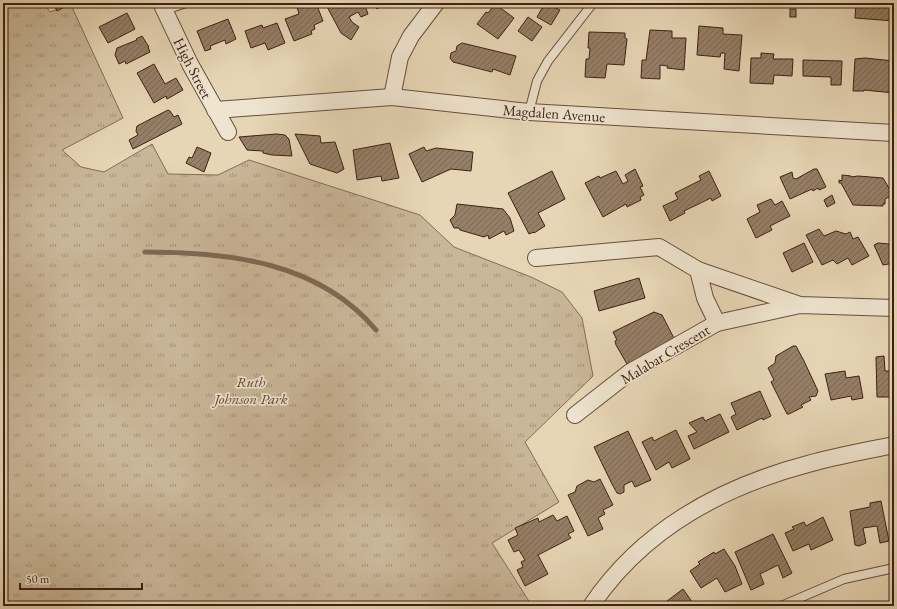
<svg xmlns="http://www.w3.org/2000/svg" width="897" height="609" font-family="'EB Garamond',serif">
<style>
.park{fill:url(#park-tufts);stroke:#846c56}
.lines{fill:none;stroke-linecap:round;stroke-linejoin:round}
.stream{stroke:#816853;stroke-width:5}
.building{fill:url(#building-hatch);stroke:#3e2113}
.lane-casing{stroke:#684e3c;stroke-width:10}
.street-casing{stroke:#684e3c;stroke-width:18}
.lane{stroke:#efe4cf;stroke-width:8}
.street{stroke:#efe4cf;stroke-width:16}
.labels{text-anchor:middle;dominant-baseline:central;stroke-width:3.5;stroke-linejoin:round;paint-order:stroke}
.street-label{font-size:15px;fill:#3e2113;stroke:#efe4cf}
.park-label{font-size:15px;font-style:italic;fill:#614634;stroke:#efe4cf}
</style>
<defs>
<pattern id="park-tufts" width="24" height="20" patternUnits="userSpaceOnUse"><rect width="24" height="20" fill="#cab799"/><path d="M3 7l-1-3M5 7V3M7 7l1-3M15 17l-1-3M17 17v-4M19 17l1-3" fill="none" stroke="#a5947c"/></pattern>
<pattern id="building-hatch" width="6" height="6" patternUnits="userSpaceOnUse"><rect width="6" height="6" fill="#967f67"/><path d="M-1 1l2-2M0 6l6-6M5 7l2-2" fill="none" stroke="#7c6854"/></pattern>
</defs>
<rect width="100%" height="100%" fill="#e7d6b5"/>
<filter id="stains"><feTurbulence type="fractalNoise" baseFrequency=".005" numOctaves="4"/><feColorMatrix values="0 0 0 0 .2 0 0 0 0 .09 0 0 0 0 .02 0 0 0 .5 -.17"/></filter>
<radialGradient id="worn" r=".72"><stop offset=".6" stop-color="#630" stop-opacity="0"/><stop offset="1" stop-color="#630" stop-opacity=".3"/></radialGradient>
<path class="park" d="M3,3h41l6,9 21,-7 52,113 -61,32 19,17 23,5 48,-28 16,30 50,1 31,-15 171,55 34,32 77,30 31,15 20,26 11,58 -68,66 34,60 -67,41 40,63h-529z"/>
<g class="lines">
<path class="stream" d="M145,252c84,0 174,10 231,78"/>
</g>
<g class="building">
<path d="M53,3h19l-15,8z"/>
<path d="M307,3h9l7,18 -9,4 1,4 -4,2 1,3 -18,7 -9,-22 14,-5 -2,-7z"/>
<path d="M325,3h39l4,11 -7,3 -3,-5 -9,5 3,5 7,5 -8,13 -10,-7z"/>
<path d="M377,3h8l-8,6 -3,-4z"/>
<path d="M545,3l15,7 -9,15 -14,-8z"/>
<path d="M805,3h29v4l-29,-2z"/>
<path d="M856,3h38v18l-39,-3z"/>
<path d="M495,4l19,14 -16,21 -21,-15 9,-12 2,1z"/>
<rect x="790" y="9" width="6" height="8"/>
<path d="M127,13l8,16 -27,14 -9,-16z"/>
<path d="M528,17l14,10 -10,14 -14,-10z"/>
<path d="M228,19l8,20 -10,5 -1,-4 -15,6 1,3 -6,2 -8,-20z"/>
<path d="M277,23l8,20 -17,7 -3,-7 -14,5 -6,-17 17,-6 1,3z"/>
<path d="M699,26l24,2v6l19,1 -3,36 -15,-2 1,-16h-4l-1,4 -23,-2z"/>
<path d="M650,30l22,1v7h14l-2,32 -17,-2 1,-2 -8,-1v14l-19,-1 1,-18h4z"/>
<path d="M589,32l36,1v5l2,1 -3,26 -17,-1 -2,14 -20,-1 1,-18h3l1,-11h-2z"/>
<path d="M142,36l7,11h-1l2,5 -24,12 -1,-3 -6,3 -4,-9 2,-7 20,-8 -1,-1z"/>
<path d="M462,43l54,13 -6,19 -17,-6 -1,3 -39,-10 -3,-4 1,-5 5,-2 1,-5z"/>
<path d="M761,53l13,1 -1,5h20l-1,17 -18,-1 -1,9 -23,-1 1,-25h10z"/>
<path d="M865,58l29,3v32l-30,-3v1h-11l2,-32z"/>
<path d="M803,60l39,1 -1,24h-10v-8l-28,-1z"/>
<path d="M154,64l11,20 11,-6 7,12 -16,9 -1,-3 -12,7 -17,-30z"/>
<path d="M168,110l2,1 4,6 4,-2 4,9 -49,25 -4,-9 9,-5 -2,-4 1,-5z"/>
<path d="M276,134l9,1 4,4 3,17 -20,-1 -9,-2v-2l-16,-1 -8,-13z"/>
<path d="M295,134l25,2 1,7 14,-1 9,27 -7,4 -27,-9z"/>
<path d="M390,143l9,35 -17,3 -1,-5 -24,4 -4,-30z"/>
<path d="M197,147l14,6 -7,19 -18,-9 3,-6 3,1z"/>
<path d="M424,147l2,4 10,-3 37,4 -2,19 -20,-2 -29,13 -13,-28z"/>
<path d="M635,169l8,17 -3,1 4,8 -4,2 1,3 -14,7 -1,-3 -23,13 -18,-34 14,-7 1,2 16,-7 7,13 5,-3 -3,-6z"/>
<path d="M814,169h3l9,18 -7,3 -1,-2 -5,3 -1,-2 -22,10 -10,-22 12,-5 1,6 3,1z"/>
<path d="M552,171l13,28 -27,14 7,13 -11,7v-1l-5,2 -21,-41z"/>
<path d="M709,171l12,25 -9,5 -1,-3 -27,13 1,2 -15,8 -7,-15 15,-7 -3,-6 26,-13 -2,-4z"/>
<path d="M842,175l9,1v1l7,-1 25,2 10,17 -8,4v5h-2v2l-30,-1 -12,-22h-2v-3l3,1z"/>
<path d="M832,195l3,8 -8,4 -3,-7z"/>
<path d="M771,199l4,6 7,-4 8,15 -20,10 2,4 -16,8 -9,-19 13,-7 -3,-7z"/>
<path d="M457,204l46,5 7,9 4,13 -8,4 -2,-4 -15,8 -1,-4 -4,2 -24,-7 -1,-2h-5l-4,-8 5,-5z"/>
<path d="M819,229l5,7 12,-5 10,3 4,-2 3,7 5,-2 11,19 -17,9 -4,-7 -11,6 -4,-4 -11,5 -16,-30z"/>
<path d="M804,243l9,19 -21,10 -9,-19z"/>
<path d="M878,243l11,1 2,4 3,-1v16l-11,2 -9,-20z"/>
<path d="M639,278l6,20 -46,13 -5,-20z"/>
<path d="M654,312l8,3 14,27 -46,23 -3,-1 -11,-19 -1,-4 2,-1 -4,-8z"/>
<path d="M793,346h3l8,15 14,30 -2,5 -7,1 2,3 -10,5 2,2 -14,7h-2l-16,-32 3,-2 -6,-12 7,-5 1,-7z"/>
<path d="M884,356l1,15h9v26h-17l-1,-40z"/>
<path d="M845,371l1,7 13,-2 4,22 -11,2 -1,-4 -20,4 -6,-26z"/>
<path d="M760,391l11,25 -8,4 -1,-2 -25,12 -6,-13 5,-3 -5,-11z"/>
<path d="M720,414l9,18 -35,17 -6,-13 9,-4 -8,-9 14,-6 2,4z"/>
<path d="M676,430l14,29 -18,9 -3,-6 -13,8 -14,-28 10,-5 2,4z"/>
<path d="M628,431l23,49 -16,7 -3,-6 -8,4v7l-4,2 -3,-1 -5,-9 -18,-37z"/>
<path d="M600,479l13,26 -10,5 2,4 -7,4 5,11 -15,7 -20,-41 7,-3 2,-6 11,-6 6,2z"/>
<path d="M881,501l8,40 -9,2 -3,-17 -14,2 3,15 -7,3 -4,-1 -5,-34 20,-4v-4z"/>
<path d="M553,515l4,6 10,-5 7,15 -6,3 3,4 -33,17 10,19 -23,12 -8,-16 6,-3 -2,-5 4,-2 -6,-10 -5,2 -6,-12 10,-5 -3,-7 23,-10 1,4z"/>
<path d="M823,517l10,23 -22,10 -2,-6 -16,7 -8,-18 9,-4 -2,-2 12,-5 2,4z"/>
<path d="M773,534l19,39 -9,5 -5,-13 -18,9 4,10 -13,6 -16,-38z"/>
<path d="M724,549l11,17 7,18 -17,8 -8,-14 -16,10 -11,-17 10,-7 -2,-2 16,-10 1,2z"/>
<path d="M683,589l12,17h-31l4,-4 -1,-1z"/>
</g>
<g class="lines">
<g class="lane-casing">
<g id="lane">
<path d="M165,10l21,-7"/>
<path d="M529,112l8,-31 11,-20 45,-58"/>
<path d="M781,606l63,-27 50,-11"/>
</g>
</g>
<g class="street-casing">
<g id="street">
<path d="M161,3l29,61 38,68"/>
<path d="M392,97l8,-40 11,-21 25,-33"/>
<path d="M215,110l177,-13 137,15 365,21"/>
<path d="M536,258l123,-11 39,23"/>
<path d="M800,305l-102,-35 7,28 12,25 83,-18 94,3"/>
<path d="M575,415l55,-43 87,-49"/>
<path d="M591,606c51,-76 130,-119 217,-142 28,-8 57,-13 86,-19"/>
</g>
</g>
<use href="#lane" class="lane"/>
<use href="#street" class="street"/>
</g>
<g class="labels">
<g class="street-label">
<text transform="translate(193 68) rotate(63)">High Street</text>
<text transform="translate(554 113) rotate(4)">Magdalen Avenue</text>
<text transform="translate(665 354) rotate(-31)">Malabar Crescent</text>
</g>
<g class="park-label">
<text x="251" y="381">Ruth<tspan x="251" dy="17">Johnson Park</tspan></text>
</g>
</g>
<rect width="897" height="609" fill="none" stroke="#e7d6b5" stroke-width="16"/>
<rect x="4" y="4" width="889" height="601" fill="none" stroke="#3e2113" stroke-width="2"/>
<rect x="8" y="8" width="881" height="593" fill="none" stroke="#3e2113"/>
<path d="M20 583v6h122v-6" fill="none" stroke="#3e2113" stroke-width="2"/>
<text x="26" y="583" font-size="12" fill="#3e2113" stroke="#efe4cf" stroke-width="3" paint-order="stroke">50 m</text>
<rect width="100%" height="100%" filter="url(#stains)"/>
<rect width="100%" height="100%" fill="url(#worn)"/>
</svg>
